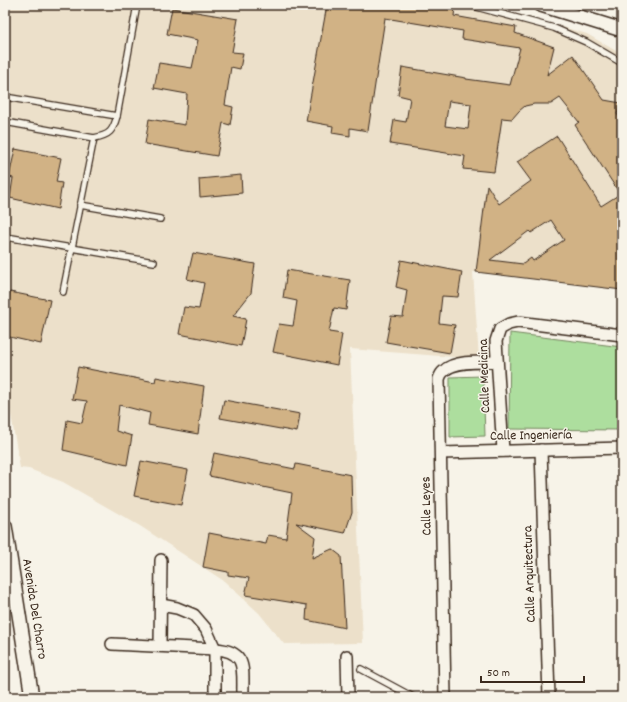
<svg xmlns="http://www.w3.org/2000/svg" width="627" height="702" font-family="Dekko,sans-serif">
<style>
.built{fill:#ece0ca}
.green{fill:#adde9e;stroke:#74845e}
.building{fill:#d1b285;stroke:#3b2a1e;fill-rule:evenodd}
.lines{fill:none;stroke-linecap:round;stroke-linejoin:round}
.service-casing{stroke:#3b2a1e;stroke-width:8}
.minor-casing{stroke:#3b2a1e;stroke-width:14}
.tertiary-casing{stroke:#3b2a1e;stroke-width:16}
.service{stroke:#f7f3e8;stroke-width:5.5}
.minor{stroke:#f7f3e8;stroke-width:11}
.tertiary{stroke:#f7f3e8;stroke-width:13}
.labels{text-anchor:middle;dominant-baseline:central;stroke-width:3;stroke-linejoin:round;paint-order:stroke}
.street-label{font-size:14px;fill:#3b2a1e;stroke:#f7f3e8}
</style>
<rect width="100%" height="100%" fill="#f7f3e8"/>
<filter id="ink" filterUnits="userSpaceOnUse"><feTurbulence type="fractalNoise" baseFrequency=".025" numOctaves="2"/><feDisplacementMap in="SourceGraphic" scale="8" xChannelSelector="R" yChannelSelector="G"/><feConvolveMatrix kernelMatrix="1 2 1 2 8 2 1 2 1" color-interpolation-filters="sRGB"/></filter>
<g filter="url(#ink)">
<path class="built" d="M5,5h482l100,29 29,17 6,1v238l-149,-18 6,87 -129,-10 13,294 -79,1 -25,-31 -35,-32 -84,-55 -77,-44 -34,-13 -9,-1 -15,-89z"/>
<g class="green">
<path d="M510,333l112,14v83l-113,-1z"/>
<path d="M483,376l2,60 -35,1v-60z"/>
</g>
<g class="building">
<path d="M327,5h114l14,3 -1,8 62,11 -1,6 39,14 -7,28 26,-20 31,45 17,3 -4,11 5,7v169l-146,-18 11,-87 12,19 32,-23 -14,-19 40,-26 44,70 19,-12 -45,-69 4,-3 -19,-24 -9,6h-17l-9,2 -6,5 -7,8 -10,-1 -8,54 -31,-3 2,-13 -75,-12 4,-24 12,2 4,-24 -12,-3 4,-28 64,11v1l44,6 10,-37 -58,-9 1,-8 -78,-13 -17,113 -18,-3v8l-18,-3 1,-7 -27,-5zM449,101l22,3 -3,25 -23,-3zM551,220l13,20 -31,21 -2,-3 -8,6 -33,-4 39,-29 2,2z"/>
<path d="M172,8l66,11 -6,33 11,1 -3,16 -9,-2 -6,38 8,2 -3,18 -7,-2 -6,33 -72,-12 4,-25 36,6 2,-31 -33,-6 5,-25 33,5 6,-28 -31,-6z"/>
<path d="M15,149l46,9 -5,24 6,1 -4,26 -48,-11 3,-20 -4,-1z"/>
<path d="M241,175l1,18 -42,4 -1,-18z"/>
<path d="M193,253l62,11 -4,29 -18,23 13,3 -5,27 -62,-12 5,-27 15,2 5,-26 -17,-4z"/>
<path d="M401,260l61,12 -4,25 -16,-1 -3,27 16,2 -5,28 -64,-11 5,-26 12,1 4,-27 -11,-3z"/>
<path d="M287,270l63,10 -4,30 -12,-2 -5,24 13,2 -5,31 -64,-13 6,-28 14,2 4,-25 -14,-3z"/>
<path d="M10,292l40,8 -9,44 -36,-8v-19z"/>
<path d="M78,367l77,15 1,-5 48,9 -6,48 -50,-9 2,-12 -31,-8 -3,26 16,5 -5,29 -64,-15 4,-30 15,3 5,-22 -15,-2z"/>
<path d="M224,400l76,14 -3,18 -77,-14z"/>
<path d="M214,453l81,16 1,-5 55,11 1,37 -7,21 -49,-10 19,14 -3,21 20,-9 9,7 4,72 -39,-8 1,-15 -62,-10 4,-17 -21,-3v-3l-25,-5 6,-34 57,11 2,-9 18,3 6,-45 -83,-17z"/>
<path d="M141,461l47,9 -7,35 -47,-9z"/>
</g>
<g class="lines">
<g class="service-casing">
<g id="service">
<path d="M469,5l85,23 32,14 36,21"/>
<path d="M5,97l112,19"/>
<path d="M5,122l89,16c16,-3 19,-7 23,-22l20,-111"/>
<path d="M80,205l80,14"/>
<path d="M12,238l142,24"/>
<path d="M63,292l31,-154"/>
<path d="M361,669l52,28"/>
</g>
</g>
<g class="minor-casing">
<g id="minor">
<path d="M541,450l8,247"/>
<path d="M503,451l-7,-110 4,-12 9,-5 9,-2 104,13"/>
<path d="M441,453l181,-5"/>
<path d="M161,605l16,3 17,7 12,14 9,20v48"/>
<path d="M112,644l103,5c34,2 27,22 28,48"/>
<path d="M160,646l1,-86"/>
<path d="M347,656l1,41"/>
<path d="M445,697l-6,-318c1,-3 2,-6 5,-8 10,-11 39,-9 53,-9"/>
</g>
</g>
<g class="tertiary-casing">
<g id="tertiary">
<path d="M541,5l81,25"/>
<path d="M5,526l27,171"/>
</g>
</g>
<use href="#service" class="service"/>
<use href="#minor" class="minor"/>
<use href="#tertiary" class="tertiary"/>
</g>
</g>
<g class="labels">
<g class="street-label">
<text transform="translate(485 376) rotate(-92)">Calle Medicina</text>
<text transform="translate(531 436) rotate(-1)">Calle Ingeniería</text>
<text transform="translate(427 506) rotate(-91)">Calle Leyes</text>
<text transform="translate(530 574) rotate(-92)">Calle Arquitectura</text>
<text transform="translate(34 609) rotate(81)">Avenida Del Charro</text>
</g>
</g>
<rect width="627" height="702" fill="none" stroke="#f7f3e8" stroke-width="20"/>
<rect x="10" y="10" width="607" height="682" fill="none" stroke="#3b2a1e" stroke-width="1.5" filter="url(#ink)"/>
<path d="M481 676v6h103v-6" fill="none" stroke="#3b2a1e" stroke-width="2"/>
<text x="487" y="676" font-size="12" fill="#3b2a1e" stroke="#f7f3e8" stroke-width="3" paint-order="stroke">50 m</text>
</svg>
